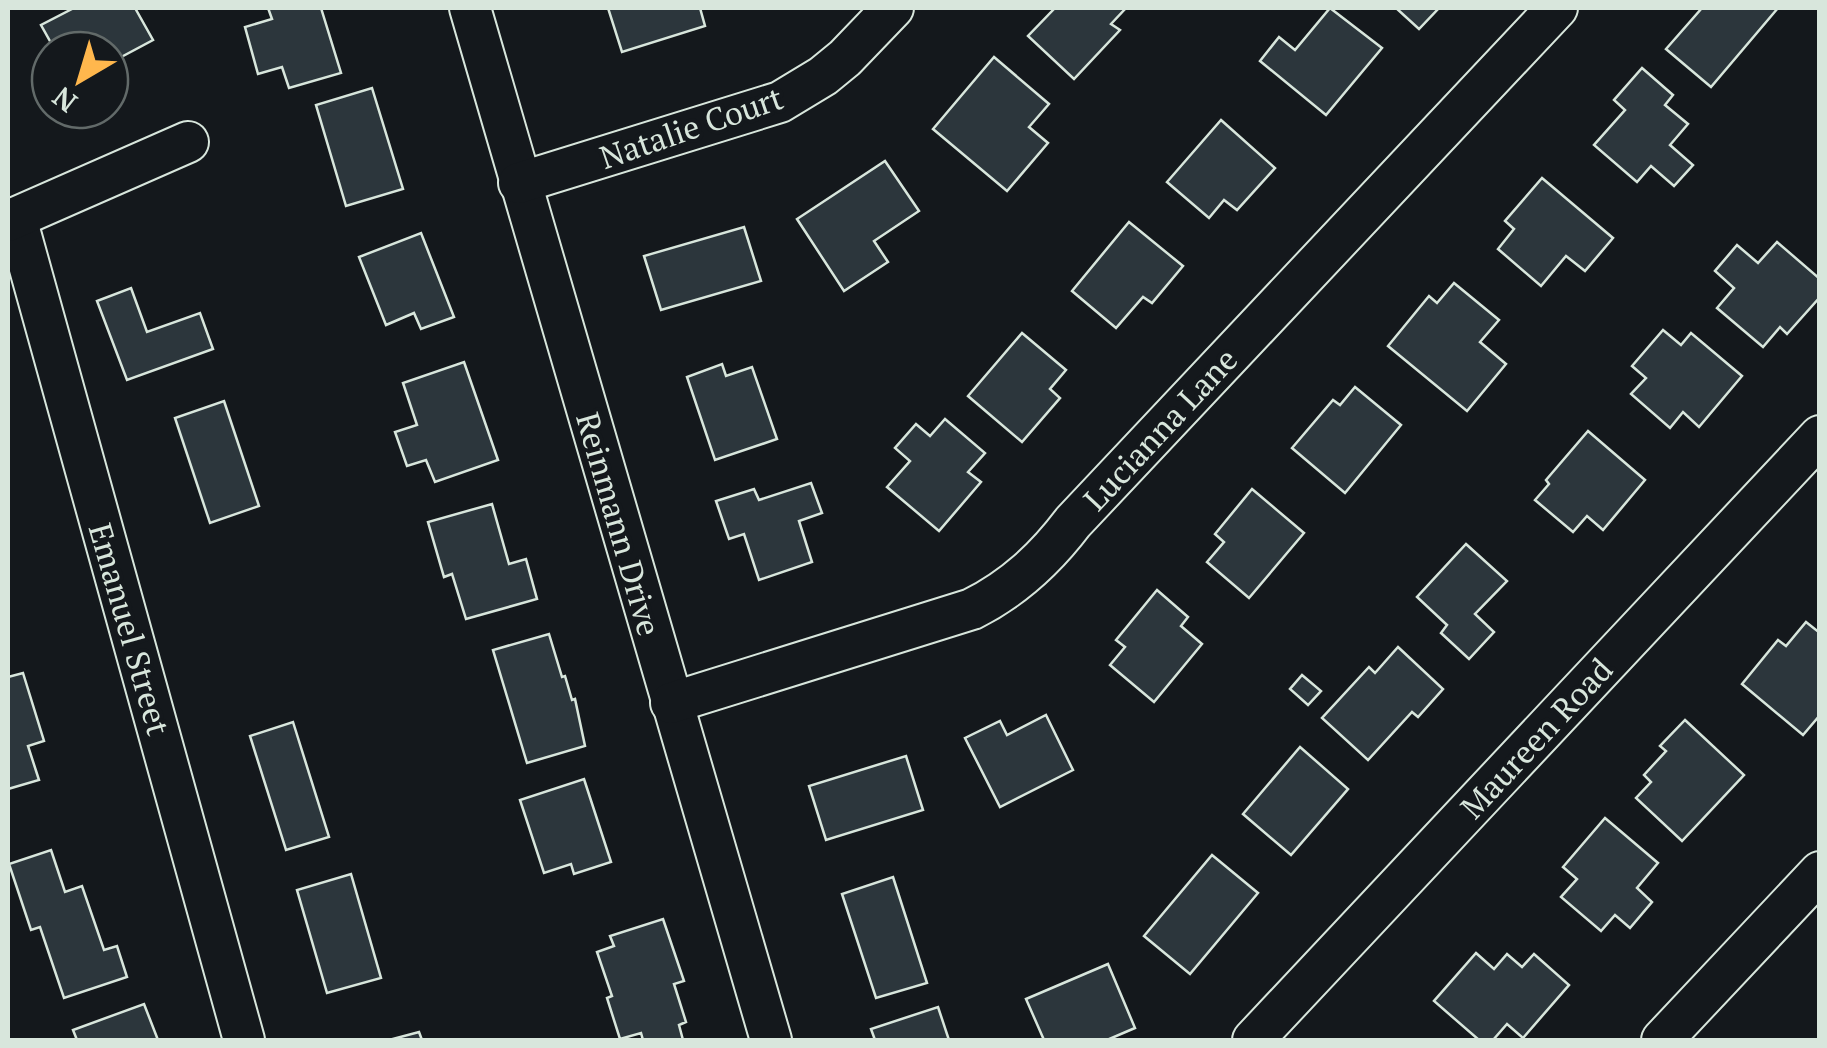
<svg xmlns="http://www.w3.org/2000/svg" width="1827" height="1048" font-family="'PT Serif',serif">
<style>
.building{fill:#2c363c;stroke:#d8e6dc;stroke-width:2.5}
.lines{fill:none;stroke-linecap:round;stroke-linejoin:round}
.minor-casing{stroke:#d8e6dc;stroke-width:44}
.minor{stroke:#14181c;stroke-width:40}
.labels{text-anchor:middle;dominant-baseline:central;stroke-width:8;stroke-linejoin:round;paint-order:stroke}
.street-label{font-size:32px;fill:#d8e6dc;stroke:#14181c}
</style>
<rect width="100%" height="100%" fill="#14181c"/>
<g class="building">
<path d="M74,8h61l18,32 -43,23v-13h-55l-14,-25z"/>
<path d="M268,8h53l20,65 -52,15 -7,-21 -24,7 -13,-47 27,-8z"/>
<path d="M608,8h92l5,18 -83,26z"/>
<path d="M1055,8h71l-15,16 9,6 -46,49 -46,-43z"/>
<path d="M1330,8l52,40 -56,67 -66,-54 19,-24 16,13z"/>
<path d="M1396,8h43l-20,21z"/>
<path d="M1702,8h76l-67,79 -45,-38z"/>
<path d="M994,57l55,47 -20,23 19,16 -41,48 -74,-62z"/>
<path d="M1642,68l31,27 -8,10 23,19 -18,21 23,20 -19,21 -23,-20 -14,16 -43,-37 31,-35 -11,-10z"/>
<path d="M372,88l31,101 -57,17 -30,-101z"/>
<path d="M1221,120l54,48 -38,42 -13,-10 -15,18 -42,-36z"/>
<path d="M885,161l34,50 -45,30 14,21 -44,29 -47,-72z"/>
<path d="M1542,178l71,60 -28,33 -19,-15 -25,30 -43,-37 16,-20 -9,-8z"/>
<path d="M1129,222l54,44 -31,37 -9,-6 -27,31 -44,-37z"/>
<path d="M744,227l17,54 -100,29 -17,-54z"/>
<path d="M421,233l33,84 -33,12 -7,-16 -28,12 -27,-68z"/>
<path d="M1777,242l43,37v18l-33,37 -7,-7 -17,20 -46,-39 17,-20 -19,-17 22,-26 21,18z"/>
<path d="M1454,283l45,37 -19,22 26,22 -39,47 -79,-65 41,-50 8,7z"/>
<path d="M131,288l16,44 53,-19 13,36 -86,31 -30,-79z"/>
<path d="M1663,330l18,15 10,-12 51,43 -43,51 -16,-15 -13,16 -39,-34 15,-16 -14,-12z"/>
<path d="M1022,333l44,37 -16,19 10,9 -38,44 -54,-46z"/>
<path d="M464,362l34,98 -63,22 -9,-22 -19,6 -12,-34 22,-7 -14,-42z"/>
<path d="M722,364l4,12 26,-9 25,72 -62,21 -28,-83z"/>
<path d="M1355,387l46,38 -56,68 -53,-45 41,-48 7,5z"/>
<path d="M224,401l35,105 -49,17 -35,-105z"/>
<path d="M945,419l40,34 -17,19 13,10 -42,49 -52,-44 23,-26 -15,-13 21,-24 14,12z"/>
<path d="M1588,431l57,49 -42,50 -16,-14 -14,16 -38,-32 14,-16 -3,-4z"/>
<path d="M811,483l11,30 -23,8 13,41 -53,18 -15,-46 -15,5 -13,-38 38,-12 5,11z"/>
<path d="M1252,489l52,44 -55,65 -42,-36 17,-20 -9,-8z"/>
<path d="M492,504l17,60 17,-5 11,40 -71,20 -14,-45 -8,3 -16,-55z"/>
<path d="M1466,544l41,37 -32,33 19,18 -25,27 -28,-26 6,-8 -30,-28z"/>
<path d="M1157,590l31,27 -7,9 21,18 -48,58 -44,-37 15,-18 -9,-7z"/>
<path d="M1806,622l14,11v82l-17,20 -61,-51 36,-44 8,6z"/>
<path d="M549,634l13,43 3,-1 7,24 3,-1 10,47 -58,17 -34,-113z"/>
<path d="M1398,647l45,42 -25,28 -6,-5 -44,48 -46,-42 47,-51 6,6z"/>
<path d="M23,673l21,68 -16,5 11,34 -31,9v-112z"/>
<path d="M1302,675l19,16 -13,14 -18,-16z"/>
<path d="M1046,715l27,55 -73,37 -35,-69 35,-17 7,14z"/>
<path d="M1685,720l59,55 -62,66 -46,-43 15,-16 -7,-7 22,-24 -6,-5z"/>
<path d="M293,722l36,115 -43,13 -36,-114z"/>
<path d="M1300,747l48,42 -57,66 -48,-41z"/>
<path d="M906,756l17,54 -97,30 -17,-54z"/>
<path d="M584,779l27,83 -37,12 -3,-10 -27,9 -24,-73z"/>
<path d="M1605,818l53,45 -21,25 15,14 -22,26 -15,-13 -14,16 -40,-34 16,-18 -14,-12z"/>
<path d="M51,850l14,42 17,-6 22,64 13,-4 10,31 -63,21 -24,-71 -9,3 -22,-66z"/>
<path d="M1212,855l46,38 -68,81 -46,-38z"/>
<path d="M351,874l30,104 -54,15 -30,-103z"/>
<path d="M893,877l34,106 -51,15 -34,-104z"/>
<path d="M663,919l21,62 -10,3 12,38 -7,3 4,15h-40l-2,-7 -21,6 -13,-41 5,-2 -15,-44 17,-6 -4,-10z"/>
<path d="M1476,953l18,16 13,-15 15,13 12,-13 35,31 -46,53 -16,-14 -14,16h-14l-45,-39z"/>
<path d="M1108,964l27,64 -28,12h-63l-18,-41z"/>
<path d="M144,1004l14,36h-81l-4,-10z"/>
<path d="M938,1007l11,33h-74l-4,-11z"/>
<path d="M419,1032l3,8h-33z"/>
</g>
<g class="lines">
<g class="minor-casing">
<g id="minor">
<path d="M470,8l301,1032"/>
<path d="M519,183l261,-81 43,-26 22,-18 48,-50"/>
<path d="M16,218l228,822"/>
<path d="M8,221l180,-79"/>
<path d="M671,703l301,-94c42,-21 73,-50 101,-87l484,-514"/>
<path d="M1253,1040l567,-604"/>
<path d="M1662,1040l158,-168"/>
</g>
</g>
<use href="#minor" class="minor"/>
</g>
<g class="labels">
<g class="street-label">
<text transform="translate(691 127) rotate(-19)">Natalie Court</text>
<text transform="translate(1160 429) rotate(-47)">Lucianna Lane</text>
<text transform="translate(619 524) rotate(74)">Reinmann Drive</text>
<text transform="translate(130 629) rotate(74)">Emanuel Street</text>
<text transform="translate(1536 738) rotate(-47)">Maureen Road</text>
</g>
</g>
<rect width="1827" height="1048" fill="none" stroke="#d8e6dc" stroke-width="20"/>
<g transform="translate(80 80) rotate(218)"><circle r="48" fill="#14181c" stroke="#626a69" stroke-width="2.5"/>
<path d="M0-8L18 38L0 25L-18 38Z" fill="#ffb74d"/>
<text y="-15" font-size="28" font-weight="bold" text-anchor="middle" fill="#d8e6dc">N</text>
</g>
</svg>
